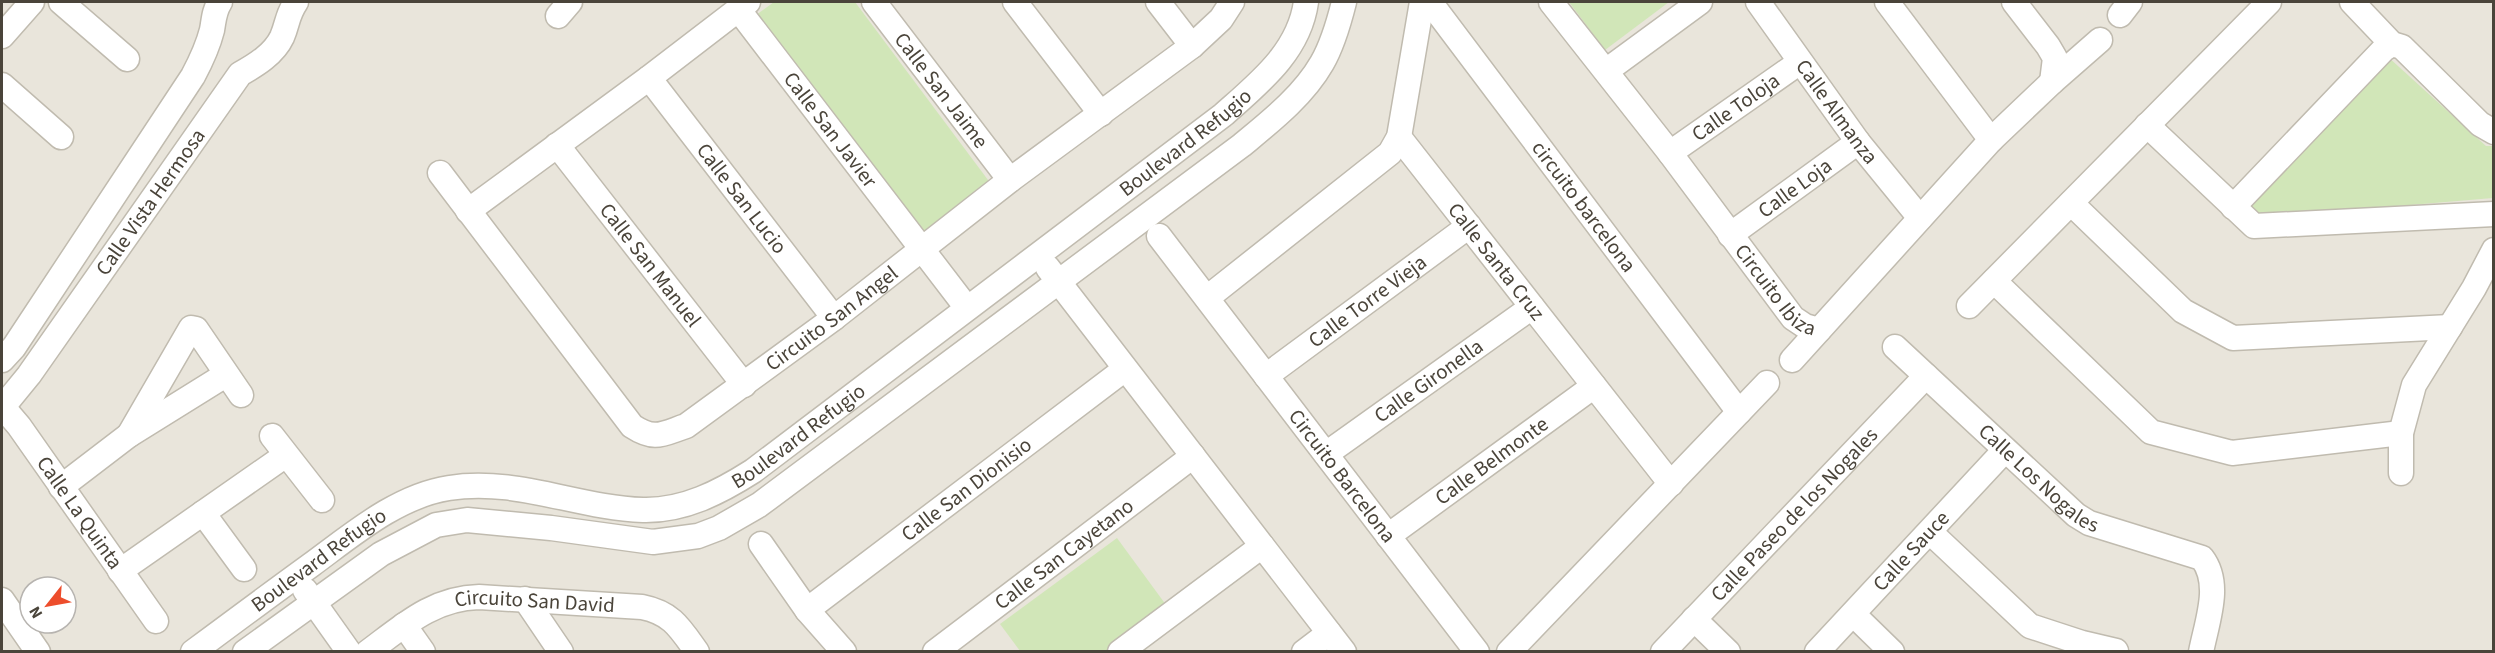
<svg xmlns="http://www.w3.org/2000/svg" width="2495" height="653" font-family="'Source Sans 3',sans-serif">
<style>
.residential{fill:#e9e5db;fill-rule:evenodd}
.green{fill:#d1e6b8}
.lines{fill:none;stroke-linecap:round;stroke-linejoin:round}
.minor-casing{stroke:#c0bbaf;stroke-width:27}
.minor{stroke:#fff;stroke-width:24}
.labels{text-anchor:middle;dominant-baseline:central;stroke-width:4.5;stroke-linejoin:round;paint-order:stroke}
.street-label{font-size:21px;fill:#4a443a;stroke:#fff}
</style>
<rect width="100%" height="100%" fill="#f5f3ed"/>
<path class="residential" d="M2,2h2491v649h-2491zM30,587h36v36h-36z"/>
<g class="green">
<path d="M774,2h81l139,186 -70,52 -168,-225z"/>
<path d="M1569,2h100l-64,48z"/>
<path d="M2387,56l99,90h7v52l-238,20 -11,-9z"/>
<path d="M1117,538l52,71 -57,42h-92l-20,-27z"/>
</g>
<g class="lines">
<g class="minor-casing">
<g id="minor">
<path d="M61,2l66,57"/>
<path id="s1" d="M874,2l136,178"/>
<path d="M1015,2l86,112"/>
<path d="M1158,2l34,44"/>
<path id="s2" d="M1430,2l309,410"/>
<path id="s3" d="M1551,2l119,151 123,165 12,8 14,4"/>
<path id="s4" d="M1758,2l100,140 62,76"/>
<path d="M1887,2l104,138"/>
<path d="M2014,2l34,44 7,12 -3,24"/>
<path d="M2352,2l40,42 10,3 78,77 14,8"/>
<path id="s5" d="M738,9l229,299"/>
<path d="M2120,15l10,-13"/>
<path d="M558,16l12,-14"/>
<path d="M2,36l30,-34"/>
<path d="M1606,71l94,-69"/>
<path id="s6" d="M649,78l185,240"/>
<path d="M2,85l59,52"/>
<path d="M2147,125l107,101 240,-12"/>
<path id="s7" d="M1399,137l272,347"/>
<path id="s8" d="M557,145l187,240"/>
<path id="s9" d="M1670,153l130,-91"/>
<path id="s10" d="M440,173l192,253c23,15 30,8 54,0l148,-108 176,-138 182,-134 29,-27 11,-17"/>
<path d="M2071,203l112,108 50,27 217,-11"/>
<path d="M2233,207l151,-158 8,-5"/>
<path d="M468,211l181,-133 99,-76"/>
<path id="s11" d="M1730,235l128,-93"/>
<path id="s12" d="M1159,236l318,416"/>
<path d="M1048,268l296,384"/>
<path d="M1994,281l157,151 81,21 169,-20"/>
<path d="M1207,298l183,-145 9,-16 23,-135"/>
<path d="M1969,306l300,-304"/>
<path id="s13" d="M1895,347l181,168 13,8 113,35c20,26 5,63 -1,94"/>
<path d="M2,360l12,-13 179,-271c8,-15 15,-30 19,-46 2,-11 2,-19 8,-28"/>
<path d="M1792,360l199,-220 61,-58 48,-42"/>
<path id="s14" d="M1266,376l203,-150"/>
<path id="s15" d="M2,406l17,20 137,195"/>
<path id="s16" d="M2,408l27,-33 211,-301c16,-9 34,-20 42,-37 6,-14 5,-22 14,-35"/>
<path d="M129,435l62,-107 5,1 45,66"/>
<path d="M272,436l50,64"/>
<path id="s17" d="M1326,454l206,-147"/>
<path d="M2401,473v-40l13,-48 60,-97 20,-38"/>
<path d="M61,487l68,-52 90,-56 4,-8"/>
<path d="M203,513l41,56"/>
<path d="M1930,532l100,94 52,17 34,8"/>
<path id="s18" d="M1388,536l206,-150"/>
<path d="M761,544l46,66 37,42"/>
<path d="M120,571l166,-116"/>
<path d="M305,590l44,62"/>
<path d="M525,599l36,53"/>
<path d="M2,600l36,52"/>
<path id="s19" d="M807,610l318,-241"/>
<path d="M1853,614l39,38"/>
<path d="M1694,619l34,33"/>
<path d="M404,625l19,27"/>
<path id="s20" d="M193,652c39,-29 78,-58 118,-87 41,-30 86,-69 138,-77 66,-11 129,20 194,22 41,1 77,-18 110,-39l470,-356c36,-32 76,-63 83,-113"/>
<path d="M245,652l136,-98 55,-29 31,-5 84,8 102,14 45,-6 21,-8 40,-23 483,-360c29,-24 61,-49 80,-82 11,-19 17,-41 22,-61"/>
<path id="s21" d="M368,652c35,-26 65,-54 111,-55l163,10c30,6 38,21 55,45"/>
<path id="s22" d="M935,652l258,-196"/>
<path d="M1120,652l142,-106"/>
<path d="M1304,652l25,-19"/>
<path d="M1509,652l258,-269"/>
<path id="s23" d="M1663,652l263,-276"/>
<path id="s24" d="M1817,652l188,-202"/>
</g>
</g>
<use href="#minor" class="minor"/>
</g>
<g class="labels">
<g class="street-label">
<text stroke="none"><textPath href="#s1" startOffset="111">Calle San Jaime</textPath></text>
<text stroke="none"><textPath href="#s9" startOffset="80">Calle Toloja</textPath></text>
<text stroke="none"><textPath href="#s4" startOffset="135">Calle Almanza</textPath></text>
<text stroke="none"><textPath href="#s5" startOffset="152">Calle San Javier</textPath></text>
<text stroke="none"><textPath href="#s20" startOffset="1164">Boulevard Refugio</textPath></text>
<text stroke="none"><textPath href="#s11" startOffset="80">Calle Loja</textPath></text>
<text stroke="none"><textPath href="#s6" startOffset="152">Calle San Lucio</textPath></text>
<text stroke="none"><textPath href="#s16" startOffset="254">Calle Vista Hermosa</textPath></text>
<text stroke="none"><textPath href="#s2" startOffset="256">circuito barcelona</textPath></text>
<text stroke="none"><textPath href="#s7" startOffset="158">Calle Santa Cruz</textPath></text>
<text stroke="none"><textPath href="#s8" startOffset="152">Calle San Manuel</textPath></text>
<text stroke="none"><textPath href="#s3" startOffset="366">Circuito Ibiza</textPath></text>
<text stroke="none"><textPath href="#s14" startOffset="126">Calle Torre Vieja</textPath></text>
<text stroke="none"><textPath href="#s10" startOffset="556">Circuito San Angel</textPath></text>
<text stroke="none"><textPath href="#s17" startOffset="126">Calle Gironella</textPath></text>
<text stroke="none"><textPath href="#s20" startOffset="678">Boulevard Refugio</textPath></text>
<text stroke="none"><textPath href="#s18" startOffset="128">Calle Belmonte</textPath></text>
<text stroke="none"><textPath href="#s12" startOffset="302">Circuito Barcelona</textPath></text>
<text stroke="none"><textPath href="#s13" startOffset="195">Calle Los Nogales</textPath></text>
<text stroke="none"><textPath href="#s19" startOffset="200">Calle San Dionisio</textPath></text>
<text stroke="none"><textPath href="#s15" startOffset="132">Calle La Quinta</textPath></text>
<text stroke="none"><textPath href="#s23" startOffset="190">Calle Paseo de los Nogales</textPath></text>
<text stroke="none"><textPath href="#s24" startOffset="138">Calle Sauce</textPath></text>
<text stroke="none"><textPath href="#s22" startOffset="162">Calle San Cayetano</textPath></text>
<text stroke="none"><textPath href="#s20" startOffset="156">Boulevard Refugio</textPath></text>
<text stroke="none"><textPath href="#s21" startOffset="182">Circuito San David</textPath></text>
</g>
</g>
<rect width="2495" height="653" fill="none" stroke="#4a443a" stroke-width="6"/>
<g transform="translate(48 605) rotate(239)"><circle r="28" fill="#ffffff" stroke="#b7b4b0" stroke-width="1.5"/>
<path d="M0-4.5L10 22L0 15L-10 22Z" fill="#ed4d2c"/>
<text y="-9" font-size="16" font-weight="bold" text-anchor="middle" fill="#4a443a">N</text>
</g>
</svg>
